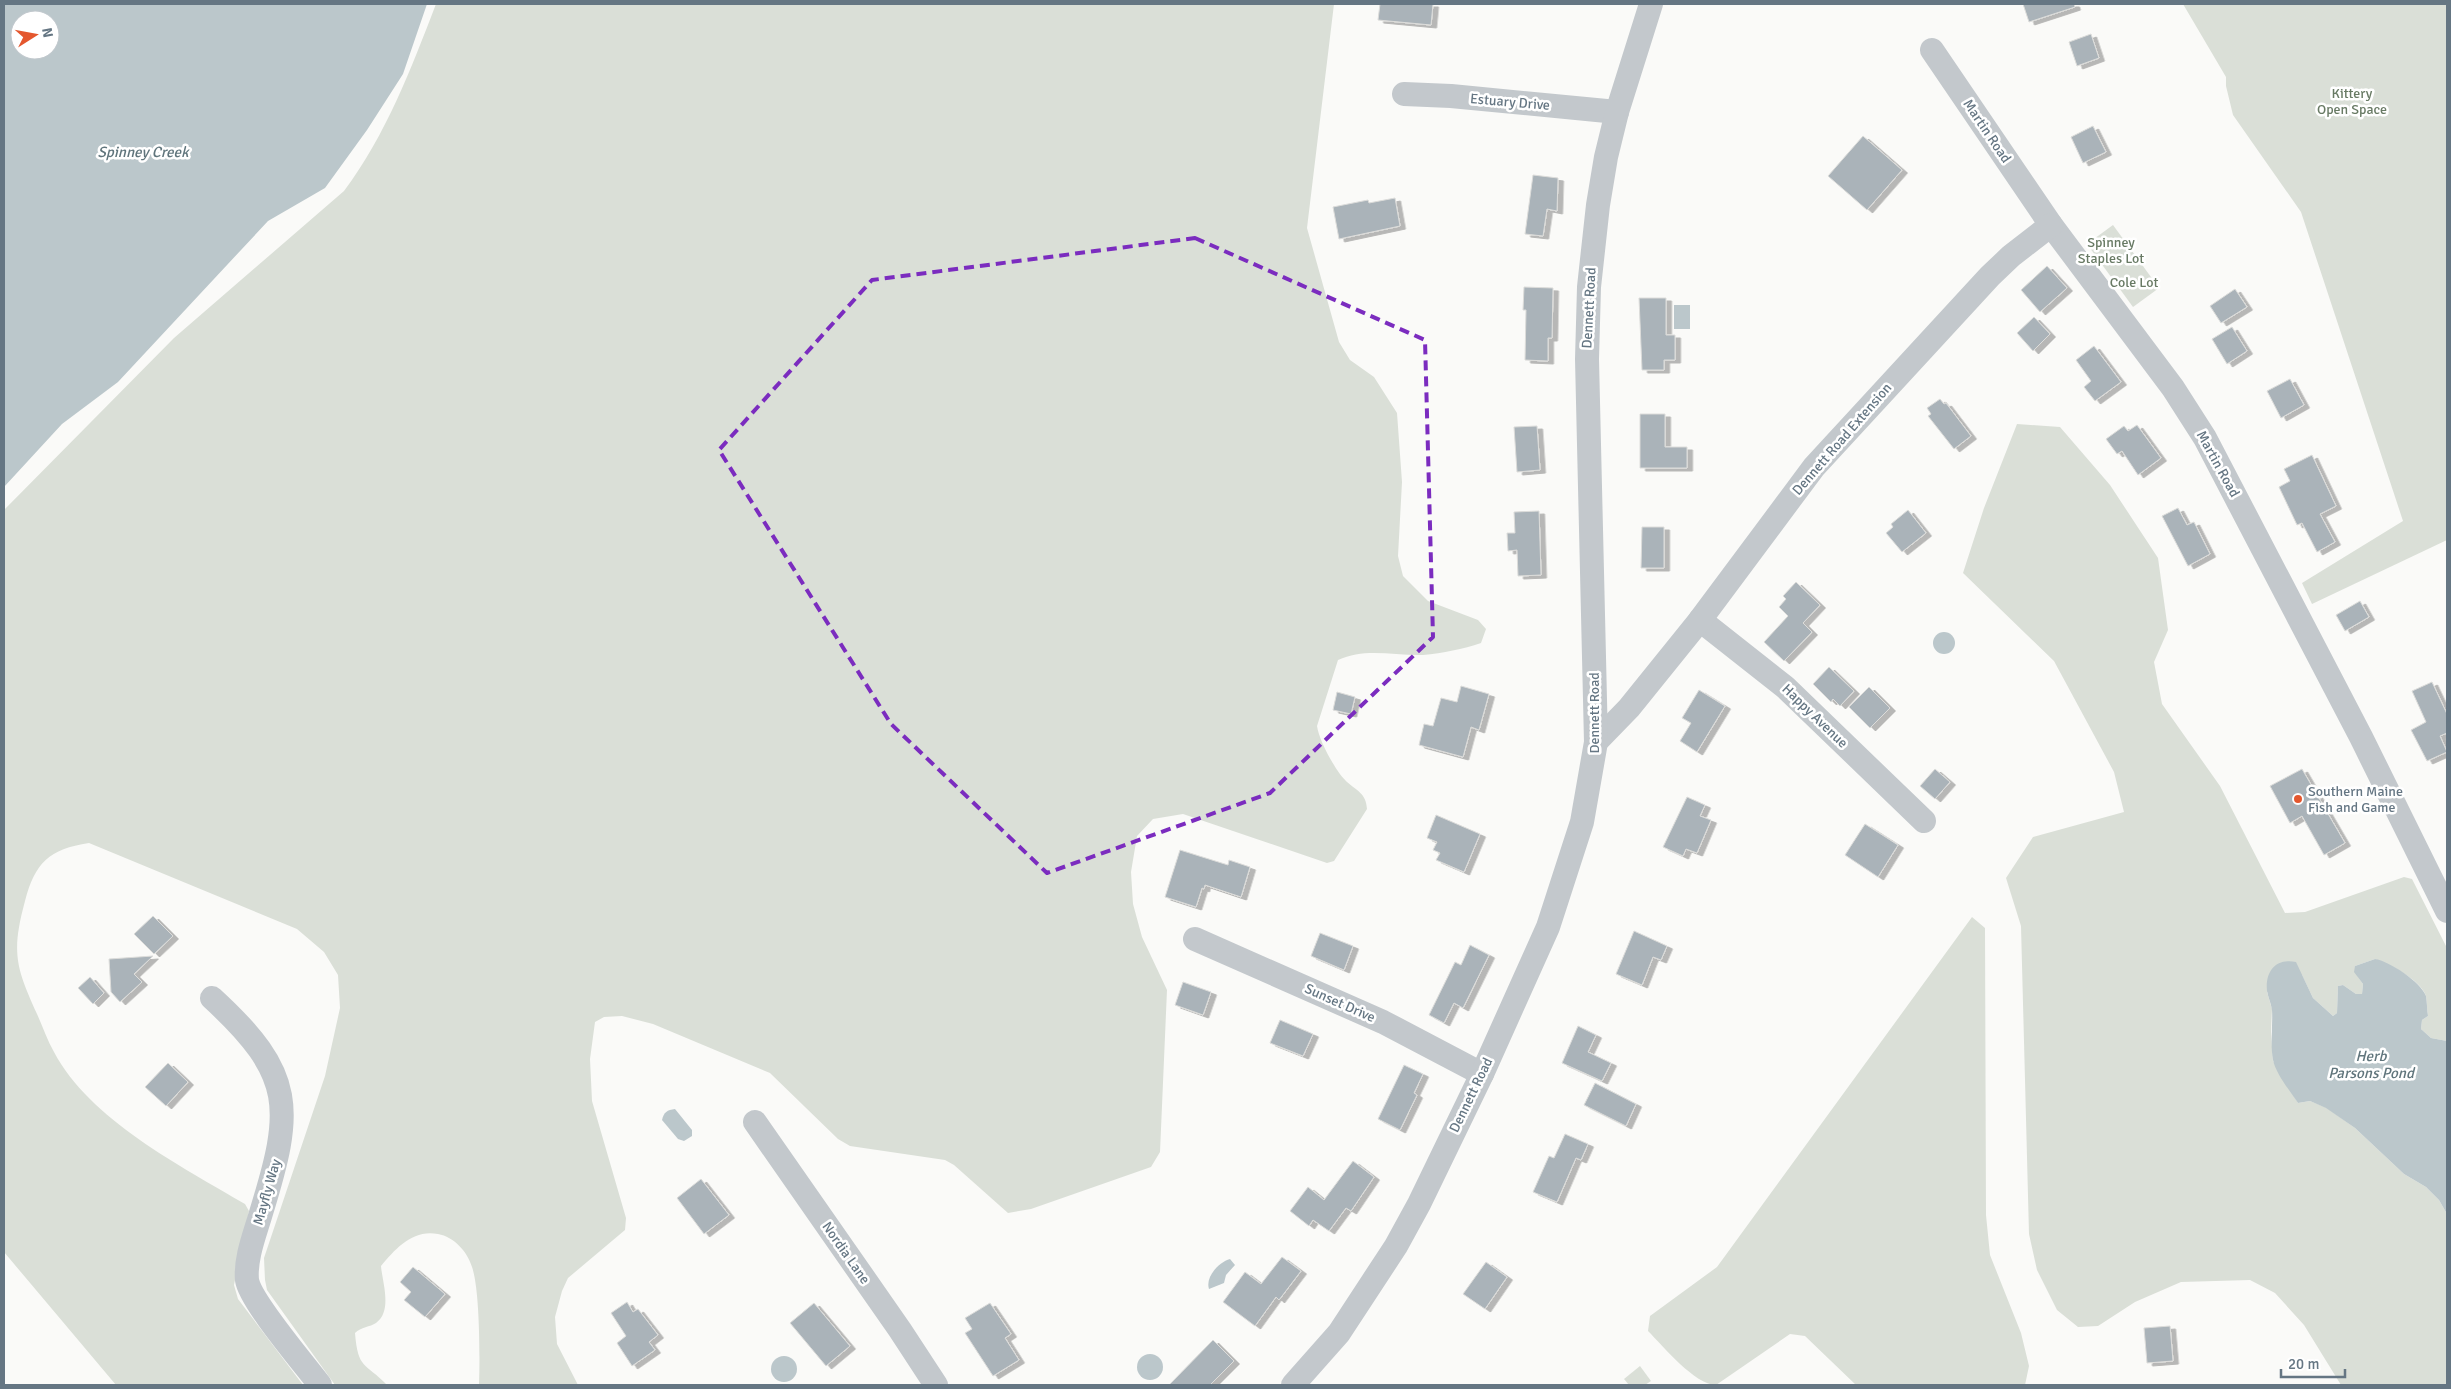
<svg xmlns="http://www.w3.org/2000/svg" width="2451" height="1389" font-family="Signika,sans-serif">
<style>
.green{fill:#dadfd7}
.water{fill:#bbc7cb;fill-rule:evenodd}
.building{fill:#aab3b9;stroke:#dcdcda;filter:url(#shadow)}
.lines{fill:none;stroke-linecap:round;stroke-linejoin:round}
.minor{stroke:#c3c8cc;stroke-width:24}
.marked{fill:none;stroke:#7b2cbf;stroke-width:4;stroke-dasharray:10 6;stroke-linejoin:round}
.poi-dot{fill:#e4572e;stroke:#fff;stroke-width:2}
.labels{text-anchor:middle;dominant-baseline:central;stroke-width:5;stroke-linejoin:round;paint-order:stroke}
.park-label{font-size:14px;fill:#687a64;stroke:#fff}
.street-label{font-size:14px;fill:#657683;stroke:#fff}
.poi-label{font-size:14px;fill:#657683;stroke:#fff;text-anchor:start}
.water-label{font-size:15px;font-style:italic;fill:#60757c;stroke:#fff}
</style>
<defs>
<filter id="shadow"><feDropShadow dx="5.5" dy="3" stdDeviation="0" flood-color="#0004"/></filter>
</defs>
<rect width="100%" height="100%" fill="#fafaf8"/>
<g class="green">
<path d="M436,4h898l-27,224 32,114 11,18 24,17 23,36 5,69 -4,74 5,20 25,25 50,19 8,9 -5,14c-18,6 -38,10 -58,12 -28,1 -58,-8 -85,5l-21,66c2,15 19,46 30,56 10,9 19,11 20,27l-33,52 -7,2 -144,-49 -30,5 -16,17 -6,36 2,32 9,33 25,53 -7,162 -9,15 -120,42 -23,4 -54,-48 -9,-5 -95,-14 -12,-7 -68,-66 -117,-49 -31,-8 -18,1 -9,5 -5,37 2,42 34,117 -1,12 -57,48 -6,13 -7,26 2,27 21,41h-99c1,-26 1,-95 -7,-118 -5,-16 -18,-30 -34,-33 -25,-5 -42,14 -57,32 1,15 12,45 -5,57 -6,4 -15,4 -21,10 3,37 10,29 32,52h-52l-68,-95 -2,-10 -1,-22 61,-182 15,-68 -2,-33 -14,-23 -27,-23 -208,-86c-40,6 -54,20 -64,58 -14,52 -9,66 12,113 6,13 10,26 17,38 35,67 128,115 191,152l4,7 -15,74 4,14 65,86h-187l-112,-133v-742l170,-172 170,-147c42,-56 67,-122 92,-187z"/>
<path d="M2183,4h264v536l-135,64 -10,-21 101,-62 -102,-309 -68,-97 -7,-29v-9z"/>
<path d="M2113,225l46,63 -26,19 -46,-63z"/>
<path d="M2017,424l43,3 50,58 48,73 10,72 -14,32 8,42 58,82 65,127 20,-1 99,-35 8,2 35,69v93l-16,-3 -10,-9 1,-9 6,-4c-1,-6 -1,-14 -2,-20 -6,-17 -36,-31 -51,-37l-20,7 3,11 5,7 -1,10h-6l-13,-9 -5,1 -1,27 -4,3 -20,-18 -11,-23 -35,17 5,17 -1,23 2,29 25,42 12,-2 17,7 28,20 49,46 22,13 13,13 8,14v171h-106l-37,-60 -29,-32 -25,-13 -69,2 -46,20 -37,24 -20,1 -21,-17 -20,-40 -8,-36 -8,-308 -15,-48 27,-41 91,-25 -10,-40 -60,-111 -91,-88 21,-65z"/>
<path d="M1972,917l13,11 1,287 4,40 31,78 8,33 -4,19h-169l-51,-49 -15,-2 -74,51c-21,0 -53,-39 -68,-54l2,-15 67,-49z"/>
<path d="M1640,1366l11,15 -6,4h-16l-5,-6z"/>
</g>
<g class="water">
<path d="M4,4h423l-24,70 -36,56 -42,58 -57,33 -150,161 -56,42 -58,63zM20,20h30v30h-30z"/>
<rect x="1674" y="305" width="16" height="24"/>
<circle cx="1944" cy="643" r="11"/>
<path d="M2375,959c14,2 46,23 51,37 1,6 1,14 2,20l-6,4 -1,9 10,9 16,3v173l-8,-14 -13,-13 -22,-13 -49,-46 -29,-20 -16,-7 -12,2c-8,-12 -22,-29 -25,-43 -3,-17 0,-34 -1,-50 -1,-7 -4,-13 -5,-19 -2,-20 9,-33 29,-29l17,36 20,18 4,-3 1,-27 5,-1 13,9h6l1,-10 -9,-12 1,-6z"/>
<path d="M675,1109l17,21v6l-8,5 -6,-2 -16,-19c2,-8 5,-10 13,-11z"/>
<path d="M1230,1259l5,6 -9,10 -2,8 -15,6c-4,-12 10,-27 21,-30z"/>
<circle cx="1150" cy="1367" r="13"/>
<circle cx="784" cy="1369" r="13"/>
</g>
<g class="building">
<path d="M1380,4h53l-2,21 -53,-5z"/>
<path d="M2023,4h51l1,3 -46,15z"/>
<path d="M2091,34l8,24 -22,8 -8,-24z"/>
<path d="M2093,126l13,26 -23,11 -12,-26z"/>
<path d="M1863,136l39,34 -35,40 -39,-34z"/>
<path d="M1533,175l25,3 -1,33 -10,-2 -4,27 -18,-2z"/>
<path d="M1395,198l5,28 -61,13 -6,-32 35,-7 1,3z"/>
<path d="M2047,266l20,22 -27,24 -19,-22z"/>
<path d="M1524,287l29,1 -1,50h-4v23l-23,-1 1,-50h-3z"/>
<path d="M2235,289l12,18 -26,16 -11,-17z"/>
<path d="M1639,298h27v37h9v25h-11v10h-22z"/>
<path d="M2034,317l16,17 -17,17 -16,-18z"/>
<path d="M2232,327l15,24 -20,13 -15,-25z"/>
<path d="M2094,346l27,36 -26,19 -11,-14 7,-6 -15,-21z"/>
<path d="M2290,379l14,26 -23,13 -14,-27z"/>
<path d="M1940,399l4,5 2,-1 25,33 -17,13 -26,-33 3,-2 -4,-6z"/>
<path d="M1640,414h25v33h22v21h-47z"/>
<path d="M2137,425l24,33 -23,17 -16,-24 -5,3 -11,-15 18,-13 4,5z"/>
<path d="M1537,426l3,44 -23,2 -3,-45z"/>
<path d="M2312,455l24,51 -16,8 15,28 -18,10 -15,-29 -5,2 -18,-38 11,-6 -6,-12z"/>
<path d="M2178,508l9,17 7,-3 16,32 -22,12 -26,-50z"/>
<path d="M1908,510l18,23 -24,19 -16,-19 7,-6 -2,-3z"/>
<path d="M1539,511l2,64 -23,1 -1,-26 -9,1 -1,-18h8l-1,-21z"/>
<path d="M1642,527h22v41h-23z"/>
<path d="M1796,582l24,23 -17,18 9,9 -28,29 -20,-19 24,-26 -9,-9 7,-8 -3,-3z"/>
<path d="M2360,601l9,16 -24,14 -9,-16z"/>
<path d="M1829,667l25,24 -14,15 -7,-7 -2,3 -18,-18z"/>
<path d="M2432,682l15,32v19l-7,3 7,16 -20,9 -16,-31 15,-8 -14,-31z"/>
<path d="M1461,686l28,8 -10,36 -8,-3 -8,30 -44,-12 5,-21 9,2 8,-28 16,4z"/>
<path d="M1869,687l21,21 -20,20 -21,-21z"/>
<path d="M1699,690l26,16 -28,46 -17,-11 11,-18 -9,-5z"/>
<path d="M1337,692l18,5 -4,17 -18,-4z"/>
<path d="M1935,769l15,13 -15,17 -15,-13z"/>
<path d="M2302,769l43,74 -21,12 -22,-39 -12,7 -20,-37z"/>
<path d="M1687,797l18,8 -5,11 11,4 -14,33 -11,-4 -3,7 -20,-9z"/>
<path d="M1436,815l44,19 -16,38 -28,-12 4,-7 -7,-3 4,-8 -10,-4z"/>
<path d="M1865,824l33,21 -20,32 -33,-22z"/>
<path d="M1180,850l48,15 1,-5 21,7 -9,30 -36,-12 -1,4 -2,-1 -6,19 -31,-10z"/>
<path d="M153,916l20,20 -19,18 -20,-20z"/>
<path d="M1634,931l33,15 -6,14 -8,-3 -11,28 -26,-11z"/>
<path d="M1320,933l33,13 -9,24 -33,-14z"/>
<path d="M1470,945l19,10 -26,53 -9,-5 -10,20 -15,-8 26,-53 6,3z"/>
<path d="M153,956l-19,18 8,8 -22,20 -9,-10 -2,-33z"/>
<path d="M90,977l14,16 -11,11 -15,-16z"/>
<path d="M1183,982l28,10 -8,23 -28,-10z"/>
<path d="M1280,1020l33,14 -10,22 -33,-13z"/>
<path d="M1578,1026l18,9 -8,17 23,11 -9,18 -40,-18z"/>
<path d="M168,1063l20,19 -22,24 -21,-19z"/>
<path d="M1404,1065l19,9 -9,19 3,2 -17,35 -22,-11z"/>
<path d="M1595,1083l41,21 -10,22 -42,-21z"/>
<path d="M1565,1134l23,10 -7,16 -5,-2 -19,44 -24,-10 16,-36 5,2z"/>
<path d="M1353,1161l21,16 -23,34 -5,-3 -17,23 -16,-11 -4,6 -19,-15 18,-24 16,13z"/>
<path d="M701,1179l28,36 -25,19 -27,-36z"/>
<path d="M1282,1257l19,14 -22,29 -3,-3 -21,29 -32,-24 22,-30 16,12z"/>
<path d="M1486,1262l21,15 -22,32 -22,-15z"/>
<path d="M413,1267l32,27 -20,23 -21,-17 7,-8 -11,-10z"/>
<path d="M627,1302l6,10 5,-3 20,26 -9,7 6,8 -23,16 -15,-23 9,-7 -15,-23z"/>
<path d="M814,1303l36,43 -24,20 -36,-43z"/>
<path d="M990,1303l21,31 -6,4 14,22 -26,16 -28,-43 7,-4 -7,-11z"/>
<path d="M2170,1326l3,35 -26,2 -3,-35z"/>
<path d="M1213,1340l21,21 -24,24h-41z"/>
</g>
<g class="lines">
<g class="minor">
<path d="M1932,50l119,175 122,163 32,50 156,299 86,174"/>
<path d="M1404,94l47,2 166,16"/>
<path d="M1700,620l85,67 139,134"/>
<path d="M1596,742l33,-34 71,-88 114,-153 176,-191 21,-20 40,-31"/>
<path d="M1195,939l188,83 99,52"/>
<path d="M212,998c84,77 81,111 49,215 -6,21 -16,45 -14,67 3,21 58,85 73,105"/>
<path d="M755,1122l145,208 36,55"/>
<path d="M1293,1385l46,-52 57,-87 23,-42 63,-130 66,-147 34,-105 14,-80 -9,-383 2,-72 9,-82 8,-48 11,-45 34,-108"/>
</g>
</g>
<path class="marked" d="M1195,238l230,102 8,297 -163,156 -223,80 -156,-149 -172,-274 153,-170z"/>
<circle class="poi-dot" cx="2298" cy="799" r="5"/>
<g class="labels">
<g class="park-label">
<text x="2352" y="93">Kittery<tspan x="2352" dy="16">Open Space</tspan></text>
<text x="2111" y="242">Spinney<tspan x="2111" dy="16">Staples Lot</tspan></text>
<text x="2134" y="282">Cole Lot</text>
</g>
<g class="street-label">
<text transform="translate(1510 102) rotate(5)">Estuary Drive</text>
<text transform="translate(1987 131) rotate(56)">Martin Road</text>
<text transform="translate(1589 308) rotate(-87)">Dennett Road</text>
<text transform="translate(1842 439) rotate(-49)">Dennett Road Extension</text>
<text transform="translate(2218 464) rotate(61)">Martin Road</text>
<text transform="translate(1594 713) rotate(-90)">Dennett Road</text>
<text transform="translate(1815 716) rotate(44)">Happy Avenue</text>
<text transform="translate(1340 1003) rotate(24)">Sunset Drive</text>
<text transform="translate(1471 1095) rotate(-64)">Dennett Road</text>
<text transform="translate(267 1192) rotate(-74)">Mayfly Way</text>
<text transform="translate(846 1253) rotate(55)">Nordia Lane</text>
</g>
<g class="poi-label">
<text x="2308" y="791">Southern Maine<tspan x="2308" dy="16">Fish and Game</tspan></text>
</g>
<g class="water-label">
<text x="143" y="152">Spinney Creek</text>
<text x="2371" y="1056">Herb<tspan x="2371" dy="17">Parsons Pond</tspan></text>
</g>
</g>
<rect width="2451" height="1389" fill="none" stroke="#657683" stroke-width="10"/>
<g transform="translate(35 35) rotate(79)"><circle r="24" fill="#ffffff" stroke="#c1c8cd"/>
<path d="M0-4L9 19L0 12L-9 19Z" fill="#e4572e"/>
<text y="-8" font-size="14" font-weight="bold" text-anchor="middle" fill="#657683">N</text>
</g>
<path d="M2281 1369v8h64v-8" fill="none" stroke="#657683" stroke-width="2.5"/>
<text x="2288" y="1369" font-size="15" fill="#657683" stroke="#ffffff" stroke-width="4" paint-order="stroke">20 m</text>
</svg>
